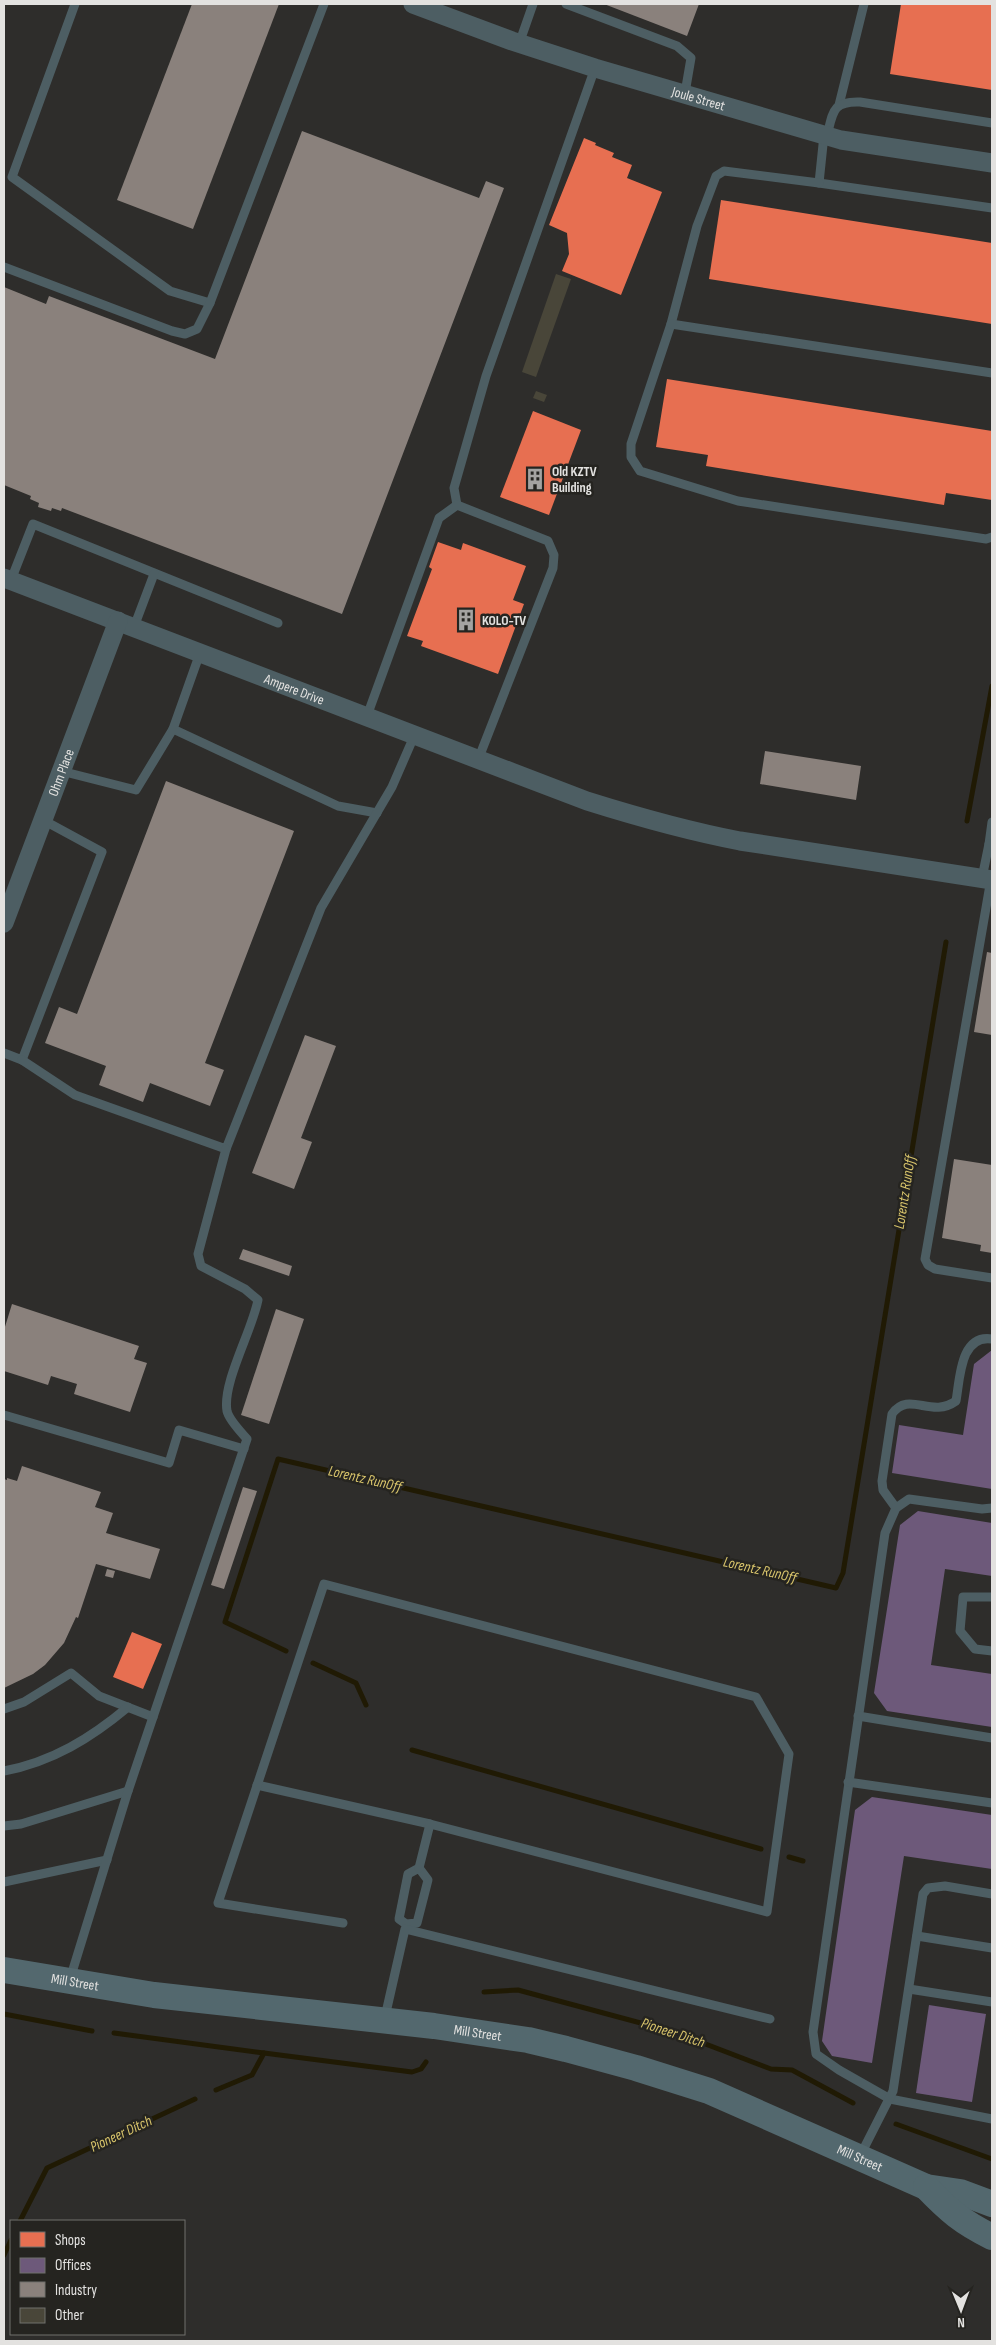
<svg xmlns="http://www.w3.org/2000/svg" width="996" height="2345" font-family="'Sofia Sans Condensed',sans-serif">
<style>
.shops{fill:#e76f51}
.offices{fill:#6d597a}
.industry{fill:#8a817c}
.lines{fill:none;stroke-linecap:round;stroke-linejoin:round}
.stream{stroke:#201a04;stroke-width:5}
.building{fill:#494639}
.lane{stroke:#4d5e63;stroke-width:9}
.street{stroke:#4d5e63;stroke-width:19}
.secondary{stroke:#53686e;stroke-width:26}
.labels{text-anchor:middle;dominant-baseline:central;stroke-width:5;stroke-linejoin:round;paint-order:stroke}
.street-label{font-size:14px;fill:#e3e2e0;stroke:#252420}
.poi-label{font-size:14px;font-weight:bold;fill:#e3e2e0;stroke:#252420;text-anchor:start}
.water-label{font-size:15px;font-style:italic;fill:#d8c46b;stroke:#252420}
</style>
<rect width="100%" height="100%" fill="#2e2d2b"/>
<g class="shops">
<path d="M901,4h91v86l-102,-16z"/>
<path d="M584,138l12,5 -1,2 19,8 -2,4 20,8 -5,13 35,14 -41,103 -59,-24 7,-17 -2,-21 -18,-8z"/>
<path d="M721,200l271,43v81l-283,-45z"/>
<path d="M667,379l325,52v69l-46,-7 -2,12 -238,-39 2,-11 -52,-8z"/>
<path d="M533,411l48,19 -32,85 -49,-18z"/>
<path d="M438,542l23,8 2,-7 63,23 -13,34 11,4 -26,70 -77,-28 2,-5 -16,-5 25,-67 -3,-2z"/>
<path d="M132,1632l30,12 -19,45 -30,-12z"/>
</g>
<g class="offices">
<path d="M992,1350v139l-100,-16 7,-48 64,10 11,-71z"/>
<path d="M918,1511l74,12v53l-47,-7 -14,96 61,9v53l-105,-16 -13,-18 26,-168z"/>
<path d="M872,1797l120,18v54l-88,-13 -32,207 -40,-7 -10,-15 33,-231z"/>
<path d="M929,2005l57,9 -14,88 -56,-9z"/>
</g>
<g class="industry">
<path d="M192,4h87l-86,225 -76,-29z"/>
<path d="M604,4h95l-12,32z"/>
<path d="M302,131l177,67 7,-17 18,7 -162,426 -280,-106 -1,3 -9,-3 -1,3 -13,-4 1,-4 -9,-4 1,-3 -27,-11v-198l42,17 3,-8 166,63z"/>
<path d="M765,751l96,15 -5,34 -96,-16z"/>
<path d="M166,781l128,50 -89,232 19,7 -14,36 -60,-23 -7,19 -44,-17 7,-19 -61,-23 14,-36 18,7z"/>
<path d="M987,952l5,1v82l-18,-3z"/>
<path d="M305,1035l31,11 -35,92 11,4 -18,47 -42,-16z"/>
<path d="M954,1159l38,6v88l-12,-2 1,-6 -39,-7z"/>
<path d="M243,1249l49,17 -3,10 -50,-17z"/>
<path d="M12,1304l127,42 -5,13 13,4 -17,49 -56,-18 3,-10 -26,-8 -3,9 -44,-14v-41z"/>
<path d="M276,1309l28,10 -35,105 -28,-9z"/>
<path d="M22,1466l79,26 -6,15 18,6 -7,20 54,16 -10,30 -54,-15 -18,54 -2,-1 -12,26 -19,22 -12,9 -29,14v-209l3,1v-2l10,3z"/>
<path d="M243,1487l14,4 -33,98 -13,-4z"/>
<path d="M107,1569l8,2 -2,7 -8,-2z"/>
</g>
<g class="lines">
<g class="stream">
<path d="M967,821l25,-135"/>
<path d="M286,1651l-61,-29 53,-163 558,129 7,-15 103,-631"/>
<path d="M313,1663l43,20 10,22"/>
<path d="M412,1750l349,99"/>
<path d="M789,1857l14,4"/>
<path d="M484,1992l34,-2 156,42 97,37 21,1 61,33"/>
<path d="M4,2014l88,17"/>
<path d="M114,2033l150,20"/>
<path d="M216,2090l36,-15 12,-22 148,19 9,-3 5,-7"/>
<path d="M896,2124l96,35"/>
<path d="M20,2221l27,-53 148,-69"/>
<path d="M4,2255l7,-15"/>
</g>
</g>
<g class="building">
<path d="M556,274l15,5 -35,98 -14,-5z"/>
<path d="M536,391l11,4 -3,7 -11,-4z"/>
</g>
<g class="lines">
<g class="lane">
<path d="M75,4l-63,173 158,114 40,12"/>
<path d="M566,4l111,42 14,12 -6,35"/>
<path d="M519,44l14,-40"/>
<path d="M839,105l25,-101"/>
<path d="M824,135l-5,48 173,25"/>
<path d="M827,136c6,-24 5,-35 33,-34l132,21"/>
<path d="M819,183l-95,-12 -8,5 -19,50 -26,98 -40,120v13l9,14 98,30 248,38 6,-2"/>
<path d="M4,267l168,64 13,3 12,-5 13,-26 114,-299"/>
<path d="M671,324l321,49"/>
<path d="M457,505l-3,-17 32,-112 109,-308"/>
<path d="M11,580l22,-56 245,99"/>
<path d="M134,627l20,-53"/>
<path d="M367,716l72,-198 18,-13 91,36 6,14 -1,13 -75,192"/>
<path d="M173,729l165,77 39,7"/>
<path d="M61,771l75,19 37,-61 27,-76"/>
<path d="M992,822l-3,22 3,1"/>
<path d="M982,878l7,-34"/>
<path d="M991,879l-66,380 3,6 7,4 57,9"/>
<path d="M4,1053l18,7 80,-208 -59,-32"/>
<path d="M22,1060l53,35 151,54 95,-241 71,-121 23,-53"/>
<path d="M4,1415l165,48 10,-33 65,19"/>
<path d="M896,1508l-13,-18 -1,-9 10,-67c17,-24 39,5 64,-13 4,-22 4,-67 36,-62"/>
<path d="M992,1508l-10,1 -73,-10 -13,9 -11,25 -72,499 3,22 23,16 51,29 102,20"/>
<path d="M992,1597h-29l-3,34 15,18 17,2"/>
<path d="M4,1709l20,-7 47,-29 28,23 54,21"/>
<path d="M858,1716l134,22"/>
<path d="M4,1771c48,-9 87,-33 124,-64"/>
<path d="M848,1782l144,21"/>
<path d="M257,1785l173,39"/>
<path d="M4,1826l17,-2 107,-33"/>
<path d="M419,1868l9,12 -11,43 -11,1 -7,-5 9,-45z"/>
<path d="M4,1882l103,-22"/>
<path d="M343,1923l-125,-20 106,-319 432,113 33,57 -22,158 -337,-88 -11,44"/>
<path d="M917,1936l75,12"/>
<path d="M70,1979l58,-188 119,-352c-6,-7 -18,-19 -20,-28 -5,-28 25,-80 31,-111l-13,-11 -44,-23 -3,-12 28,-105"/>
<path d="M909,1989l83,13"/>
<path d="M385,2017l20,-88 365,90"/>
<path d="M860,2156l33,-65 30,-197 5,-6 17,-2 47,8"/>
</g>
<g class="street">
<path id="s1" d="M413,4l99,37 83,27 246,72 151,23"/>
<path id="s2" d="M4,578l583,223c51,16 101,30 153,40l252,39"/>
<path id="s3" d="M4,923l114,-302"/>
</g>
<g class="secondary">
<path id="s4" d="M4,1970l150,25 280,31 94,14 38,9 70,19 73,23 217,96 34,5 32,12"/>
<path d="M926,2187c23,24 36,35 66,50"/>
</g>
</g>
<defs>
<g id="building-bare" transform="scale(1.725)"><path d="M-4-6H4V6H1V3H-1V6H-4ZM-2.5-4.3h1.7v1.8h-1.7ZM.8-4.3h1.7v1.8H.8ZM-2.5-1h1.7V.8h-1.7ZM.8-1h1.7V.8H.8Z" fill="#a4a3a1" stroke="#252420" stroke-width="2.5" paint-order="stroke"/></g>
</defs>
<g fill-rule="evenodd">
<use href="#building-bare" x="535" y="479"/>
<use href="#building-bare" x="466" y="620"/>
</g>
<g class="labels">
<g class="street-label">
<text stroke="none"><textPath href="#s1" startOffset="301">Joule Street</textPath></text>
<text stroke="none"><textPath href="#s2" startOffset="311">Ampere Drive</textPath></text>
<text stroke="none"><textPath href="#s3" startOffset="161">Ohm Place</textPath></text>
<text stroke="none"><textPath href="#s4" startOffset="72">Mill Street</textPath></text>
<text stroke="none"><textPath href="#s4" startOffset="478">Mill Street</textPath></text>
<text stroke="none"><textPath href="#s4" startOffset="882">Mill Street</textPath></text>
</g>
<g class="poi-label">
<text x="552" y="471">Old KZTV<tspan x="552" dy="16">Building</tspan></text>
<text x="482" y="620">KOLO-TV</text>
</g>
<g class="water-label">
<text transform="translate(905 1192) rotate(-81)">Lorentz RunOff</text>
<text transform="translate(365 1479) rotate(13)">Lorentz RunOff</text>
<text transform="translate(760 1570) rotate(13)">Lorentz RunOff</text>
<text transform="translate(673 2033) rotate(18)">Pioneer Ditch</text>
<text transform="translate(121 2134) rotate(-25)">Pioneer Ditch</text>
</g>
</g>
<rect width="996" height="2345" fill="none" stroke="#e3e2e0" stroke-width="10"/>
<rect x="10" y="2220" width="175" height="115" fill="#252420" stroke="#71706d"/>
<rect x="20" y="2232" width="25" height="15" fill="#e76f51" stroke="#71706d"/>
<text x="55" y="2245" font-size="15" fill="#e3e2e0">Shops</text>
<rect x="20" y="2258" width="25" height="15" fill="#6d597a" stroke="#71706d"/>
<text x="55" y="2270" font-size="15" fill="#e3e2e0">Offices</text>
<rect x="20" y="2282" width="25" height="15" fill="#8a817c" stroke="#71706d"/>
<text x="55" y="2295" font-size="15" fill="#e3e2e0">Industry</text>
<rect x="20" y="2308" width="25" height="15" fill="#494639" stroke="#71706d"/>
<text x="55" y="2320" font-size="15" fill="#e3e2e0">Other</text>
<g transform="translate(961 2310) rotate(179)" stroke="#252420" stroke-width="4" paint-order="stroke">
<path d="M0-4L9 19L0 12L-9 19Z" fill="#e3e2e0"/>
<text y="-8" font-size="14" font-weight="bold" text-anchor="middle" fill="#e3e2e0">N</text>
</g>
</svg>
